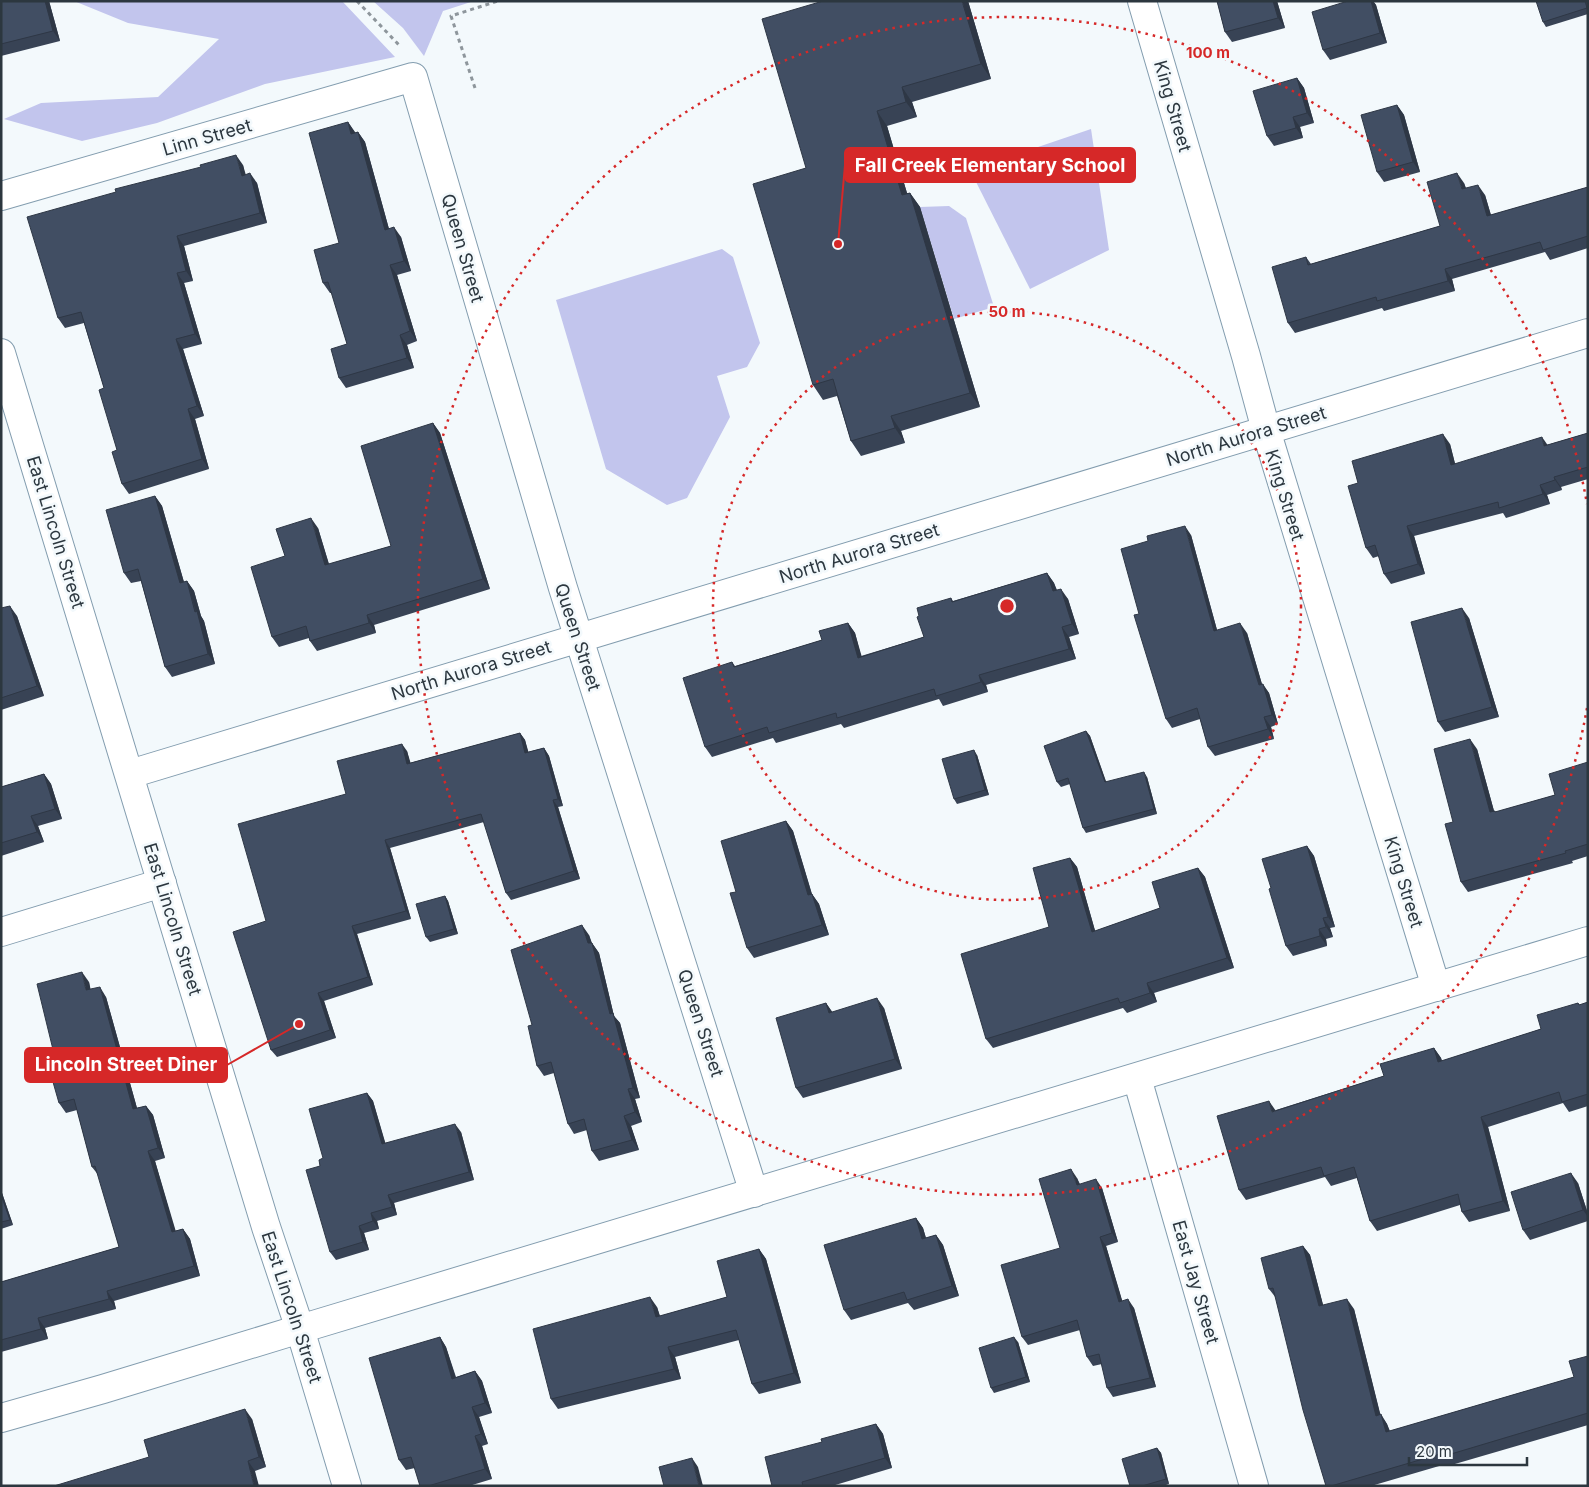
<svg xmlns="http://www.w3.org/2000/svg" width="1589" height="1487" font-family="Inter,sans-serif">
<style>
.green{fill:#c2c5ed}
.lines{fill:none;stroke-linecap:round;stroke-linejoin:round}
.minor-casing{stroke:#839daf;stroke-width:30}
.tertiary-casing{stroke:#839daf;stroke-width:30}
.path{stroke:#8e969c;stroke-width:3;stroke-dasharray:4 4;stroke-linecap:butt}
.minor{stroke:#fff;stroke-width:28}
.tertiary{stroke:#fff;stroke-width:28}
.wall{fill:#384355}
.shaded-wall{fill:#2e3745}
.building{fill:#414e63;stroke:#2e3745}
.ring{fill:none;stroke:#d62828;stroke-width:2.5;stroke-dasharray:2.5 5}
.labels{text-anchor:middle;dominant-baseline:central;stroke-width:5;stroke-linejoin:round;paint-order:stroke}
.street-label{font-size:18px;fill:#2c373f;stroke:#f3f9fc}
.centre{fill:#d62828;stroke:#f3f9fc;stroke-width:2.5}
.ring-label{font-size:15px;text-anchor:middle;font-weight:bold;fill:#d62828;stroke:#f3f9fc;stroke-width:5;stroke-linejoin:round;paint-order:stroke}
.leader{fill:none;stroke:#d62828;stroke-width:2}
.callout-dot{fill:#d62828;stroke:#f3f9fc;stroke-width:2}
.callout{fill:#d62828;stroke:#d62828;stroke-width:2}
.callout-label{font-size:19px;text-anchor:middle;font-weight:bold;fill:#fff}
</style>
<rect width="100%" height="100%" fill="#f3f9fc"/>
<g class="green">
<path d="M74,1h268l53,56 -130,27 -108,39 -75,18 -78,-22 37,-16 117,-6 61,-58 -91,-16z"/>
<path d="M373,1h101l-31,10 -19,45 -21,-28z"/>
<path d="M1091,129l18,121 -79,39 -60,-119z"/>
<path d="M949,206l17,12 28,89 -40,12 -34,-112z"/>
<path d="M722,249l11,8 27,86 -13,24 -30,9 13,41 -43,81 -20,7 -61,-36 -50,-169z"/>
</g>
<g class="lines">
<g class="minor-casing">
<g id="minor">
<path d="M1142,1l104,355 20,74 170,557"/>
<path d="M1,196l412,-119 150,511 191,605"/>
<path d="M1,932l161,-49"/>
<path d="M1137,1078l117,408"/>
<path d="M1,1418l102,-29 197,-60"/>
</g>
</g>
<g class="tertiary-casing">
<g id="tertiary">
<path d="M1,353l265,874 34,102 47,157"/>
<path d="M130,774l1458,-441"/>
<path d="M300,1329l1288,-388"/>
</g>
</g>
<g class="path">
<path d="M357,1l42,44"/>
<path d="M475,88l-24,-72 47,-15"/>
</g>
<use href="#minor" class="minor"/>
<use href="#tertiary" class="tertiary"/>
</g>
<g class="wall">
<path d="M1,1h48l11,40 -59,15z"/>
<path d="M968,1l23,78 -79,23 5,15 -30,9 20,67h3l10,14 60,200 -79,24 4,12 -44,13 -10,-15 -14,-45 -14,4 -10,-15 -7,-217z"/>
<path d="M1217,1h60l8,27 -53,14 -7,-10z"/>
<path d="M1348,1h25l3,4 11,38 -57,17 -7,-10z"/>
<path d="M1587,1l1,13 -42,13 -3,-5z"/>
<path d="M1297,78l7,10 10,35 -14,4 3,11 -29,8 -7,-10z"/>
<path d="M1397,105l7,10 16,57 -36,10 -7,-10z"/>
<path d="M348,122l7,11 3,-1 7,10 24,87 12,8 10,34 -14,4 20,66 -10,4 7,23 -68,20 -7,-10 8,-34 -15,-51h-2l-7,-10 16,-40z"/>
<path d="M243,165l2,10 12,8 10,40 -83,23 9,35 -9,2 18,61 -19,5 21,67 -9,3 14,50 -80,25 -7,-10 -5,-34 -13,-62 -20,-65 -19,5 -7,-10z"/>
<path d="M1464,183l2,5 19,7 6,20 97,-28v61l-38,12 -5,-8 -93,27 3,12 -71,20 -2,-3 -87,25 -7,-10 18,-66 5,7 129,-38z"/>
<path d="M433,423l7,10 50,156 -116,36 2,8 -59,18 -7,-10 -1,-3 -30,9 -7,-10 46,-109 11,36 62,-18z"/>
<path d="M1588,433v46l-27,8 1,3 -15,5 3,9 -44,14 -3,-5 -89,23 11,38 -34,10 -7,-10 -5,-18 -6,2 -7,-10 -8,-65 92,-39 5,20 92,-19z"/>
<path d="M155,496l7,10 22,76 3,-1 7,10 7,25 3,5 11,43 -43,13 -7,-10 -24,-86 -10,2 -7,-10z"/>
<path d="M1191,535l26,95 30,3 15,51 7,9 9,31 -7,3 3,12 -59,17 -7,-9 -8,-28 -28,9 -6,-9z"/>
<path d="M1047,573l7,10 3,7 11,9 11,35 -10,3 7,22 -90,26 2,7 -45,14 -4,-7 -95,29 -3,-4 -65,19 -3,-5 -61,19 -7,-10 27,-85 3,4 87,-26 26,-17 7,10 6,23 63,-19 -5,-21 32,-18 2,3z"/>
<path d="M1,608l16,8 27,80 -43,14z"/>
<path d="M1469,618l30,99 -54,15 -7,-10z"/>
<path d="M1086,731l4,5 16,46 41,-5 10,37 -71,19 -3,-5 -13,-44 -9,3 -4,-5z"/>
<path d="M520,733l5,7 3,12 16,-4 5,8 14,50 -5,1 22,72 -69,21 -5,-7 -22,-71 -94,26 21,71 -54,15 16,51 -49,16 12,37 -59,19 -6,-7 -5,-129 80,-127 61,-43 3,12z"/>
<path d="M1477,749l17,62 2,1 59,-17 33,-33v94l-16,5 1,2 -105,29 -7,-10 -8,-60z"/>
<path d="M977,755l12,40 -32,9 -3,-5z"/>
<path d="M44,774l7,10 11,35 -24,7 6,16 -43,14v-69z"/>
<path d="M786,821l7,10 19,63 7,10 10,31 -75,23 -7,-10 -11,-56z"/>
<path d="M1307,846l7,10 21,71 -5,1 3,9 -7,2 1,7 -34,10 -7,-10 -15,-58z"/>
<path d="M1070,858l7,9 18,64 65,-23 38,-40 7,9 29,91 -80,25 3,9 -30,11 -4,-5 -130,40 -7,-9 63,-112z"/>
<path d="M445,896l3,5 10,33 -28,8 -4,-5z"/>
<path d="M589,935l3,8 7,10 15,63 6,7 20,75 -5,1 7,23 -11,4 8,24 -40,11 -7,-10 -5,-21 -13,4 -6,-10 -14,-51 -10,3 -7,-10 -5,-41z"/>
<path d="M89,982l1,7 16,8 31,111 9,-2 7,9 12,43 -10,3 20,70 8,-2 7,10 10,37 -86,25 2,8 -71,19 3,11 -47,13v-70l118,-35 -20,-71 -7,-9 -15,-57 -11,3 -7,-10 -2,-37z"/>
<path d="M1588,1002v104l-19,6 -6,-9 -75,24 22,84 -41,11 -7,-10 -2,-7 -83,26 -7,-10 -13,-43 -26,8 -6,-9 -79,23 -7,-10 37,-80 108,-34 50,-28 7,10 1,3 99,-32 37,-26 2,2z"/>
<path d="M826,1003l6,9 52,-4 18,61 -99,29 -7,-10z"/>
<path d="M367,1093l6,8 12,42 76,-11 13,48 -80,23 3,12 -20,6 2,8 -15,4 5,17 -33,10 -6,-8 -7,-94z"/>
<path d="M1077,1178l3,6 22,4 16,54 -12,4 16,55 12,7 22,79 -43,10 -6,-9 -5,-24 -9,2 -6,-9 -7,-27 -52,15 -6,-8 38,-89z"/>
<path d="M1578,1183l10,31v7l-58,19 -7,-10z"/>
<path d="M1,1190l12,35 -12,4z"/>
<path d="M916,1218l7,10 3,10 10,-3 7,10 16,51 -45,14 -6,-7 -57,17 -7,-10z"/>
<path d="M1303,1246l7,9 13,50 31,4 26,105 7,10 3,7 184,-54 14,-21v69l-140,41 -2,-2 -75,22h-45l-50,-188 -7,-9z"/>
<path d="M759,1249l7,10 35,124 -42,11 -7,-10 -13,-44 -64,17 6,22 -123,30 -7,-10 106,-92 3,9 67,-19z"/>
<path d="M440,1337l6,10 10,30 19,-6 7,10 10,32 -13,4 9,27 -6,2 10,33 -23,7h-49l-5,-18 -9,2 -7,-10z"/>
<path d="M1018,1342l12,40 -36,11 -3,-5z"/>
<path d="M252,1419l14,48 -11,4 -106,-14z"/>
<path d="M876,1424l7,10 9,34 -60,18h-60l50,-44z"/>
<path d="M1157,1448l4,5 8,31 -6,2h-33z"/>
</g>
<g class="shaded-wall">
<path d="M45,1h4l11,40 -7,-10z"/>
<path d="M962,1h6l23,78 -10,-15z"/>
<path d="M1273,1h4l8,27 -7,-10z"/>
<path d="M1371,1h2l3,4 11,38 -7,-10z"/>
<path d="M1297,78l7,10 10,35 -7,-10z"/>
<path d="M902,87l10,15 5,15 -11,-15z"/>
<path d="M1397,105l7,10 16,57 -7,-10z"/>
<path d="M877,111l10,15 25,84 -10,-15z"/>
<path d="M1293,117l7,10 3,11 -7,-10z"/>
<path d="M348,122l7,10 3,12 -7,-10z"/>
<path d="M358,132l7,10 27,98 -7,-10z"/>
<path d="M236,155l7,10 6,21 -7,-10z"/>
<path d="M250,173l7,10 10,40 -7,-10z"/>
<path d="M1457,173l7,10 5,16 -7,-10z"/>
<path d="M1478,185l7,10 9,31 -7,-10z"/>
<path d="M910,193l10,14 60,200 -10,-14z"/>
<path d="M394,227l7,10 10,34 -7,-10z"/>
<path d="M177,236l7,10 9,35 -7,-10z"/>
<path d="M390,265l7,10 20,66 -7,-10z"/>
<path d="M1445,269l7,10 3,12 -7,-10z"/>
<path d="M177,273l7,10 18,61 -7,-10z"/>
<path d="M400,335l7,10 7,23 -7,-10z"/>
<path d="M176,339l7,10 21,67 -7,-10z"/>
<path d="M188,409l7,10 14,50 -7,-10z"/>
<path d="M891,416l10,15 4,12 -10,-15z"/>
<path d="M433,423l7,10 50,156 -7,-10z"/>
<path d="M1443,434l7,10 8,31 -7,-10z"/>
<path d="M1542,437l7,10 -5,-1z"/>
<path d="M1554,477l7,10 1,3 -7,-10z"/>
<path d="M1540,485l7,10 3,9 -7,-10z"/>
<path d="M155,496l7,10 25,87 -7,-10z"/>
<path d="M311,518l7,10 14,47 -7,-10z"/>
<path d="M1185,526l6,9 29,106 -6,-10z"/>
<path d="M1407,526l7,10 11,38 -7,-10z"/>
<path d="M1047,573l7,10 6,18 -7,-10z"/>
<path d="M187,581l7,10 7,25 3,5 11,43 -7,-10z"/>
<path d="M1061,589l7,10 11,35 -7,-10z"/>
<path d="M10,606l7,10 27,80 -7,-10z"/>
<path d="M1462,608l7,10 30,99 -7,-10z"/>
<path d="M367,615l7,10 2,8 -7,-10z"/>
<path d="M848,623l7,10 10,35 -7,-10z"/>
<path d="M1240,623l7,10 18,62 -6,-10z"/>
<path d="M1062,627l7,10 7,22 -7,-10z"/>
<path d="M979,675l7,10 2,7 -7,-10z"/>
<path d="M1263,684l6,9 9,31 -6,-9z"/>
<path d="M1264,717l7,10 3,12 -6,-10z"/>
<path d="M1086,731l4,5 18,51 -3,-5z"/>
<path d="M520,733l5,7 6,21 -6,-8z"/>
<path d="M1470,739l7,10 20,73 -7,-10z"/>
<path d="M402,744l5,7 6,20 -6,-7z"/>
<path d="M544,748l5,8 14,50 -5,-7z"/>
<path d="M974,750l3,5 12,40 -4,-5z"/>
<path d="M1144,772l3,5 10,37 -3,-5z"/>
<path d="M44,774l7,10 11,35 -7,-10z"/>
<path d="M553,800l5,7 22,72 -6,-8z"/>
<path d="M31,816l7,10 6,16 -7,-10z"/>
<path d="M786,821l7,10 22,74 -7,-10z"/>
<path d="M385,840l5,8 21,71 -5,-8z"/>
<path d="M1307,846l7,10 21,71 -7,-10z"/>
<path d="M1070,858l7,9 21,74 -6,-9z"/>
<path d="M1198,868l7,9 29,91 -7,-10z"/>
<path d="M812,894l7,10 10,31 -7,-10z"/>
<path d="M445,896l3,5 10,33 -4,-5z"/>
<path d="M1323,918l7,10 3,9 -7,-10z"/>
<path d="M582,925l7,10 4,13 -1,-5 7,10 15,63 6,7 20,75 -7,-10z"/>
<path d="M352,926l5,8 16,51 -5,-8z"/>
<path d="M1319,929l7,10 1,7 -7,-10z"/>
<path d="M82,972l7,10 4,18 -7,-10z"/>
<path d="M1147,983l7,10 3,9 -7,-9z"/>
<path d="M100,987l6,10 34,122 -7,-10z"/>
<path d="M318,993l6,8 12,37 -6,-8z"/>
<path d="M877,998l7,10 18,61 -7,-10z"/>
<path d="M826,1003l7,10h-4z"/>
<path d="M1434,1048l7,10 4,14 -7,-10z"/>
<path d="M628,1089l7,10 7,23 -7,-10z"/>
<path d="M367,1093l6,8 15,51 -6,-8z"/>
<path d="M1269,1101l7,10 -4,1z"/>
<path d="M146,1106l7,9 12,43 -7,-10z"/>
<path d="M624,1116l7,10 8,24 -7,-10z"/>
<path d="M1481,1117l7,10 22,84 -7,-10z"/>
<path d="M455,1124l6,8 13,48 -5,-8z"/>
<path d="M148,1151l7,10 24,81 -7,-10z"/>
<path d="M1071,1169l6,9 6,16 -6,-9z"/>
<path d="M1571,1173l7,10 10,31v3l-5,-7z"/>
<path d="M1096,1179l6,9 16,54 -6,-9z"/>
<path d="M1,1190l12,35 -3,-5 -9,-25z"/>
<path d="M388,1195l6,8 3,12 -5,-8z"/>
<path d="M371,1213l6,8 2,8 -6,-8z"/>
<path d="M916,1218l7,10 6,21 -7,-10z"/>
<path d="M359,1226l5,7 5,17 -6,-8z"/>
<path d="M183,1229l7,10 10,37 -6,-10z"/>
<path d="M936,1235l7,10 16,51 -7,-10z"/>
<path d="M1100,1237l6,9 19,64 -6,-8z"/>
<path d="M1303,1246l7,9 16,61 -7,-10z"/>
<path d="M759,1249l7,10 35,124 -7,-10z"/>
<path d="M107,1291l7,10 2,8 -7,-10z"/>
<path d="M650,1297l7,10 6,20 -7,-10z"/>
<path d="M1128,1299l6,9 22,79 -6,-9z"/>
<path d="M1347,1299l7,10 29,116 -7,-9z"/>
<path d="M38,1318l7,10 3,11 -7,-10z"/>
<path d="M440,1337l6,10 13,42 -7,-10z"/>
<path d="M1014,1337l4,5 12,40 -4,-5z"/>
<path d="M668,1347l7,10 6,22 -7,-10z"/>
<path d="M475,1371l7,10 10,32 -7,-10z"/>
<path d="M472,1407l7,10 9,27 -7,-10z"/>
<path d="M245,1409l7,10 14,48 -7,-10z"/>
<path d="M1381,1414l6,10 6,18 -7,-10z"/>
<path d="M876,1424l7,10 9,34 -7,-10z"/>
<path d="M475,1436l7,10 10,33 -7,-10z"/>
<path d="M1157,1448l4,5 8,31 -3,-5z"/>
<path d="M692,1458l6,9 5,19h-4z"/>
<path d="M248,1461l7,10 4,15h-5z"/>
</g>
<g class="building">
<path d="M1,1h44l8,30 -52,13z"/>
<path d="M823,1h139l19,63 -79,23 4,15 -29,9 25,84 8,-2 60,200 -79,23 4,12 -44,13 -18,-62 -20,6 -60,-201 53,-16 -44,-149z"/>
<path d="M1217,1h56l5,17 -53,14z"/>
<path d="M1348,1h23l9,32 -57,17 -11,-38z"/>
<path d="M1536,1h49l2,7 -44,14z"/>
<path d="M1297,78l10,35 -14,4 3,11 -29,8 -14,-45z"/>
<path d="M1397,105l16,57 -36,10 -16,-57z"/>
<path d="M348,122l3,12 7,-2 27,98 9,-3 10,34 -14,4 20,66 -10,4 7,23 -68,20 -8,-29 16,-5 -19,-62 -5,1 -9,-33 25,-7 -30,-110z"/>
<path d="M236,155l6,21 8,-3 10,40 -83,23 9,35 -9,2 18,61 -19,5 21,67 -9,3 14,50 -80,25 -10,-32 5,-2 -18,-60 5,-2 -23,-76 -23,6 -31,-101 89,-25 -1,-3 86,-22 -1,-2z"/>
<path d="M1457,173l5,16 16,-4 9,31 101,-29v49l-45,14 -3,-8 -95,27 3,12 -71,20 -1,-4 -88,26 -16,-56 34,-10 2,8 132,-39 -13,-44z"/>
<path d="M433,423l50,156 -116,36 2,8 -59,18 -4,-15 -34,11 -21,-70 34,-11 -9,-27 35,-11 14,47 66,-19 -30,-100z"/>
<path d="M1588,433v34l-34,10 1,3 -15,5 3,9 -44,14 -1,-6 -91,24 11,38 -34,10 -9,-29 -9,3 -18,-62 10,-3 -6,-22 91,-27 8,31 91,-28 2,9z"/>
<path d="M155,496l25,87 7,-2 8,31 2,-1 11,43 -43,13 -27,-98 -14,4 -18,-63z"/>
<path d="M1185,526l29,105 26,-8 19,62 4,-1 9,31 -8,2 4,12 -60,18 -11,-39 -31,11 -32,-104 5,-1 -18,-65 27,-8 -1,-5z"/>
<path d="M1047,573l6,18 8,-2 11,35 -10,3 7,22 -90,26 2,7 -45,14 -2,-7 -97,29 -1,-5 -67,20 -2,-6 -62,20 -22,-69 49,-16 2,5 88,-27 -3,-9 29,-8 10,35 66,-21 -7,-20 2,-1 -2,-8 34,-10 1,4z"/>
<path d="M10,606l27,80 -36,12v-90z"/>
<path d="M1462,608l30,99 -54,15 -27,-100z"/>
<path d="M1086,731l19,51 39,-10 10,37 -71,19 -15,-50 -11,4 -13,-36z"/>
<path d="M520,733l5,20 19,-5 14,51 -5,1 21,71 -68,22 -25,-79 -96,26 21,71 -54,15 16,51 -50,16 12,37 -59,20 -38,-118 33,-11 -28,-97 108,-30 -9,-33 65,-17 5,20z"/>
<path d="M1470,739l20,73 5,-1v1l60,-17 -6,-21 39,-12v82l-23,7 1,2 -105,29 -16,-58 8,-2 -19,-73z"/>
<path d="M974,750l11,40 -31,9 -12,-40z"/>
<path d="M44,774l11,35 -24,7 6,16 -36,11v-56z"/>
<path d="M786,821l22,74 4,-1 10,31 -75,23 -17,-55 6,-1 -15,-51z"/>
<path d="M1307,846l21,71 -5,1 3,9 -7,2 1,7 -34,10 -17,-57 2,-1 -9,-29z"/>
<path d="M1070,858l22,74 68,-24 -8,-26 46,-14 29,90 -80,25 3,10 -30,10 -2,-5 -132,41 -25,-85 88,-27 -16,-59z"/>
<path d="M445,896l9,33 -28,8 -10,-33z"/>
<path d="M582,925l6,18h4l18,71 3,-1 20,75 -5,1 7,23 -11,4 8,24 -40,11 -8,-32 -16,5 -17,-62 -14,4 -9,-40 4,-1 -21,-75z"/>
<path d="M82,972l4,18 14,-3 33,122 13,-3 12,42 -10,3 24,81 11,-3 11,37 -87,25 2,8 -71,19 3,11 -40,11v-58l118,-35 -24,-81 -3,1 -18,-68 -15,4 -10,-35 8,-2 -20,-82z"/>
<path d="M877,998l18,61 -99,29 -20,-70 50,-15 3,10z"/>
<path d="M1588,1002v92l-26,8 -3,-10 -78,25 22,84 -41,11 -4,-18 -88,27 -16,-54 -30,9 -3,-9 -82,23 -22,-74 52,-15 3,11 112,-36 -4,-12 54,-16 4,14 103,-33 -4,-14 41,-12 1,2z"/>
<path d="M367,1093l15,51 73,-20 14,48 -81,23 4,12 -21,6 2,8 -14,5 4,16 -33,10 -24,-82 14,-4 -1,-6 4,-2 -14,-49z"/>
<path d="M1071,1169l6,16 19,-6 16,54 -12,4 19,65 9,-3 22,79 -43,10 -8,-34 -12,3 -10,-37 -55,17 -21,-72 59,-17 -21,-69z"/>
<path d="M1571,1173l12,37 -60,20 -12,-38z"/>
<path d="M1,1195l9,25 -9,2z"/>
<path d="M916,1218l6,21 14,-4 16,51 -45,14 -3,-8 -60,18 -20,-65z"/>
<path d="M1303,1246l16,60 28,-7 29,117 5,-2 5,18 188,-55 -5,-16 19,-5v57l-147,44 -1,-3 -109,32h-5l-23,-76 -30,-122 -4,1 -8,-31z"/>
<path d="M759,1249l35,124 -42,11 -16,-54 -68,17 6,22 -123,30 -18,-70 117,-32 6,20 71,-20 -10,-36z"/>
<path d="M440,1337l12,42 23,-8 10,32 -13,4 9,27 -6,2 10,33 -57,17h-8l-9,-29 -12,3 -30,-102z"/>
<path d="M1014,1337l12,40 -35,11 -12,-40z"/>
<path d="M245,1409l14,48 -11,4 6,25h-200l95,-29 -5,-17z"/>
<path d="M876,1424l9,34 -83,24 1,4h-31l-7,-29 57,-15 -1,-3z"/>
<path d="M1157,1448l9,31 -24,7h-12l-8,-27z"/>
<path d="M692,1458l7,28h-35l-5,-19z"/>
</g>
<g class="ring">
<circle cx="1007" cy="606" r="294"/>
<path d="M1587 708A589 589 0 1 1 1587 504"/>
</g>
<g class="labels">
<g class="street-label">
<text transform="translate(1173 106) rotate(74)">King Street</text>
<text transform="translate(207 137) rotate(-16)">Linn Street</text>
<text transform="translate(463 248) rotate(74)">Queen Street</text>
<text transform="translate(1246 436) rotate(-17)">North Aurora Street</text>
<text transform="translate(1285 495) rotate(73)">King Street</text>
<text transform="translate(56 532) rotate(73)">East Lincoln Street</text>
<text transform="translate(859 553) rotate(-17)">North Aurora Street</text>
<text transform="translate(578 637) rotate(72)">Queen Street</text>
<text transform="translate(471 670) rotate(-17)">North Aurora Street</text>
<text transform="translate(1404 882) rotate(73)">King Street</text>
<text transform="translate(173 919) rotate(73)">East Lincoln Street</text>
<text transform="translate(701 1023) rotate(72)">Queen Street</text>
<text transform="translate(1196 1282) rotate(74)">East Jay Street</text>
<text transform="translate(292 1307) rotate(72)">East Lincoln Street</text>
</g>
</g>
<circle cx="1007" cy="606" r="8" class="centre"/>
<g class="ring-label">
<text x="1208" y="58">100 m</text>
<text x="1007" y="317">50 m</text>
</g>
<path class="leader" d="M838 244L845 165M299 1024L227 1065"/>
<g class="callout-dot">
<circle cx="838" cy="244" r="5"/>
<circle cx="299" cy="1024" r="5"/>
</g>
<g class="callout">
<rect x="845" y="148" width="290" height="34" rx="5"/>
<rect x="25" y="1048" width="202" height="34" rx="5"/>
</g>
<g class="callout-label">
<text x="990" y="172">Fall Creek Elementary School</text>
<text x="126" y="1071">Lincoln Street Diner</text>
</g>
<rect width="1589" height="1487" fill="none" stroke="#2c373f" stroke-width="5"/>
<path d="M1409 1457v8h118v-8" fill="none" stroke="#2c373f" stroke-width="2.5"/>
<text x="1416" y="1457" font-size="15" fill="#2c373f" stroke="#f3f9fc" stroke-width="4" paint-order="stroke">20 m</text>
</svg>
